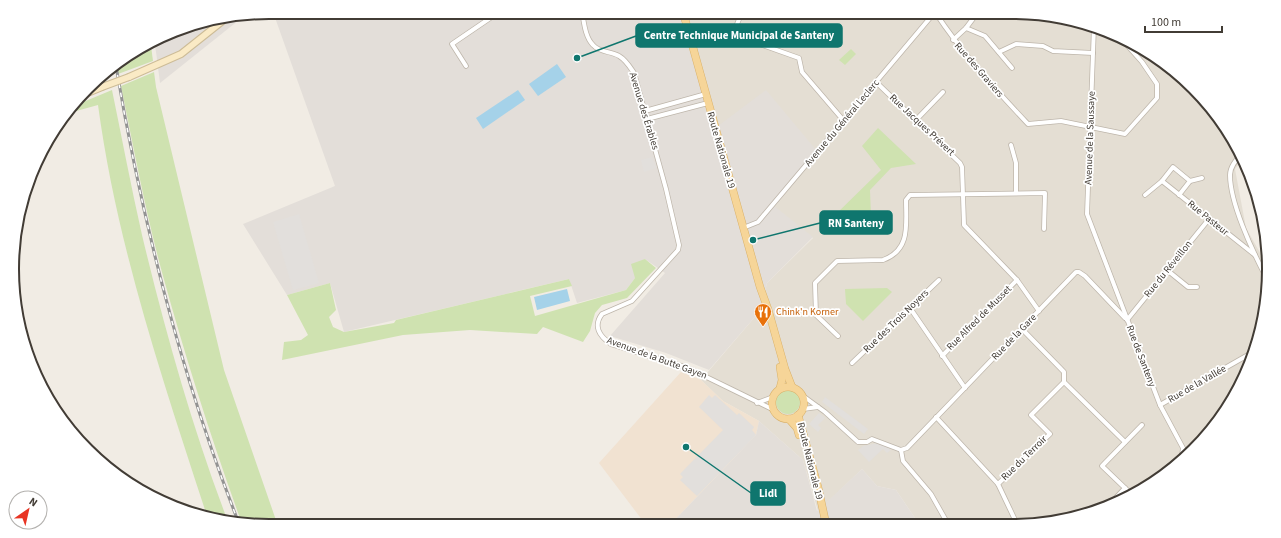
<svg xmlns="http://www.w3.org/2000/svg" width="1281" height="538" font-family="'Source Sans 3',sans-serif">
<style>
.residential{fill:#e4ded3}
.commercial{fill:#f1e2d1}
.industrial{fill:#e3ded9}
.green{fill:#cfe2b0}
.parking{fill:#e2dfdc}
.water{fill:#a5d2e9}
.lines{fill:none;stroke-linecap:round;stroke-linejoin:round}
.street-casing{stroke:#beb6ab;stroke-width:5.5}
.secondary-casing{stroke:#cdbc97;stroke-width:8}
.primary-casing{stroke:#d9b16a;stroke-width:8}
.street{stroke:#fff;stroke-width:4}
.secondary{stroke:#faeac5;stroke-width:6}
.primary{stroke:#f6d598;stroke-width:7}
.rail-casing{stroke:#939393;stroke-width:3}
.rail{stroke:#fff;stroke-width:1.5;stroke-dasharray:4.5;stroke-linecap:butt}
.secondary-bridge-casing{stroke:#cdbc97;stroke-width:8;stroke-linecap:butt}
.secondary-bridge{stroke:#faeac5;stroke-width:6}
.labels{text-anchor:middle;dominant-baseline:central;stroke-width:3.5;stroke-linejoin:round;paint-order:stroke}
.street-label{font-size:10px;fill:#423c35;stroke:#fff}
.food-label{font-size:10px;fill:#c56008;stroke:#fff;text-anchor:start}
.rim{fill:none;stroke:#423c35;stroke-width:2}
.leader{fill:none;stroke:#0f766e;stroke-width:1.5}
.callout-dot{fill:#0f766e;stroke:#fff;stroke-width:1.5}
.callout{fill:#0f766e;stroke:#0f766e;stroke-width:1.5}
.callout-label{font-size:11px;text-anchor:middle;font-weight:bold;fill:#fff}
</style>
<rect width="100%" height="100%" fill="#f1ece4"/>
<path class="residential" d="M678,12h334l83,14 87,50 61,80v3l-8,10 11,59 21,37 -12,87 -29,60 -45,50 -56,38 -79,24h-127l-23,-34 -19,-4 -15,-17 -44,42 -15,-51 -44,-39 -36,-20 -22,-21 59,-69 7,-28 46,-45 -40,-32 -59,-77z"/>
<path class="commercial" d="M681,372l20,8 22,21 36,20 -3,14 -86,90h-24l-47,-62z"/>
<g class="industrial">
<path d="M273,12h405l36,117 52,-39 51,61 -44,54 40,32 -46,46 -7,28 -51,59 -43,-17 -56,-17 55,-63 -20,-14 -10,19 -9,12 -49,13 -8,-24 -225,53 -14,-49 -43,12 -44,-71 92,-38z"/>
<path d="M244,16l-84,67 -5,-39 31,-18z"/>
<path d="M759,421l44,39 14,51 45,-42 15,17 19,4 23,34 -249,1 86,-90z"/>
</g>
<g class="green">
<path d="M151,46l2,15 -35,13 -1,-8z"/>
<path d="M851,49l5,5 -11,11 -6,-5z"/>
<path d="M154,72l2,15 68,283 54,156 -37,-5c-29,-80 -55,-162 -78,-245 -17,-62 -29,-126 -42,-190z"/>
<path d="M112,90c10,48 19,97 30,145 23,96 50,192 85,284l-20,-3c-44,-135 -90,-270 -109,-411l-29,8 7,-8z"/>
<path d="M878,128l38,36 -25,4 -21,22 1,26 5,1 1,10 -37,-1 -8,-8 49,-48 -19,-24z"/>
<path d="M645,259l11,9 -29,30 -25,7 -7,8 -5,18 -7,11 -40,-15 -6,7 -67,-4 -67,5 -121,25 2,-18 17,-2 7,-5 -21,-40 43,-12 6,27 -7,7 4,10 11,5 50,-9 2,-3 173,-41 3,7 -42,10 5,20 91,-26 9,-12 -4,-14z"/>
<path d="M887,288l5,4 -29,29 -17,-17 -1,-15z"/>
<circle cx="788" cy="402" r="12"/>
</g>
<g class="parking">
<path d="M652,157l4,11 -12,4 -3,-12z"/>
<path d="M299,214l20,69 -26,7 -20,-68z"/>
<path d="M709,395l3,3 3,-3 22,20 2,-2 15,14 -2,3 4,5 -59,61 -17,-16 3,-3 -3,-3 43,-44 -24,-23z"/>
<path d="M825,397l43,32 -4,5 -42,-32z"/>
<path d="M819,413l6,5 -7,7 3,3 -3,4 -9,-8z"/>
<path d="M878,443l8,3 5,4 -4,3 -4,-4 -14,13 -11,-12 5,-4z"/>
</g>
<g class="water">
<path d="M557,64l9,13 -28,19 -9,-12z"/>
<path d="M518,90l7,10 -42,29 -7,-11z"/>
<path d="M567,289l3,12 -33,9 -3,-13z"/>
</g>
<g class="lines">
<g class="street-casing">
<g id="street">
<path d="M582,12c2,10 3,25 11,33 7,8 18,6 26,11 7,4 11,11 15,17l32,116 13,56 -1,5 -46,51 -30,13c-9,12 -3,22 9,30l77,24 86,42"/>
<path d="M742,12l-7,17 2,7 62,22 3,14 42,49"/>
<path d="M1094,26l-7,188 73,191 23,43 -2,14"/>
<path d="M966,28l19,8 27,32"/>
<path d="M953,40l13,-12 12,-16"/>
<path d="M999,52l17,-8 27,2 10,5 40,2"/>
<path d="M466,66l-14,-22 47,-32"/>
<path d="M876,82l84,81 2,4 2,58 53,55 22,31"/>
<path d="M645,111l61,-17"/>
<path d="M647,119l61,-16"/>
<path d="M916,120l27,-28"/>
<path d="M1011,145l5,18v30"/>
<path d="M1241,154c-5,6 -11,13 -11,21 0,28 22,75 35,100"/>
<path d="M1162,181l93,74"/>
<path d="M1190,181l12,-3"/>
<path d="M1145,195l17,-14 11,-14 17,14 -11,14"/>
<path d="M743,228l15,-6 177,-210c27,41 60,77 93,112l33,-3 64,13 32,-36v-14l-15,-22 -16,-18"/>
<path d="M1167,270l21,17h9"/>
<path d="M910,308l55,80"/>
<path d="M1127,320l82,-101"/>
<path d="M1022,329l42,43v10l61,60"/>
<path d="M838,336l-22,-21 -1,-32 22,-22 46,-1c28,-10 23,-36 23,-60l4,-5 135,-2 -1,36"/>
<path d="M942,356l75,-76"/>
<path d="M852,363l87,-83"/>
<path d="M803,396l22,16 33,30h9l5,-3 29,11"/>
<path d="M757,403l16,-6"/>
<path d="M1160,405l95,-54"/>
<path d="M803,409l15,-2"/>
<path d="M936,417l62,67 19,40"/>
<path d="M901,450l6,-2 169,-176h3l6,4 40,42"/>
<path d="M901,450l2,11 28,33 17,30"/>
<path d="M998,484l52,-50 -19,-19 33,-33"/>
<path d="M1125,488l7,7"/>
<path d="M1109,505l16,-17 -23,-22 40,-41"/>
</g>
</g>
<g class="secondary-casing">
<g id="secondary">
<path d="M129,77l52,-23 44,-35"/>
<path d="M85,94l17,-7"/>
</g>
</g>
<g class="primary-casing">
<g id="primary">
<path d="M683,12l77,275 8,22 17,60 7,18"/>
<path d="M780,367l2,13 -2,8"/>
<circle cx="788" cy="403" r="16"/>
<path d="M798,415l20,72 8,37"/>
<path d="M789,419l8,9 2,7"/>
</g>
</g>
<use href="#street" class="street"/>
<use href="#secondary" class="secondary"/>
<use href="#primary" class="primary"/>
<g class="rail-casing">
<path id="rail" d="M116,66c26,155 65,309 122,455"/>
</g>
<use href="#rail" class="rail"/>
<g class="secondary-bridge-casing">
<path id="secondary-bridge" d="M102,87l27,-10"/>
</g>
<use href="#secondary-bridge" class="secondary-bridge"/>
</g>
<defs>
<g id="restaurant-pin" transform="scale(0.9)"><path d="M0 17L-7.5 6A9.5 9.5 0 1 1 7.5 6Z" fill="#e8710a" stroke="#fff"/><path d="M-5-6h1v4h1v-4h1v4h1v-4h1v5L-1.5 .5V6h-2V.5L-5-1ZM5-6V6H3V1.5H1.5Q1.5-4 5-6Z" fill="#fff"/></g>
</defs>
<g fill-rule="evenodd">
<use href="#restaurant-pin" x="763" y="312"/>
</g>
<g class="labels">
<g class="street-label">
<text transform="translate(979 70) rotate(49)">Rue des Graviers</text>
<text transform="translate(644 111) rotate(73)">Avenue des Érables</text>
<text transform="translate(842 123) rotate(-50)">Avenue du Général Leclerc</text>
<text transform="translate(922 125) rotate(43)">Rue Jacques Prévert</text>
<text transform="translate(1090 138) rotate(-88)">Avenue de la Saussaye</text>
<text transform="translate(721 150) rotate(74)">Route Nationale 19</text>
<text transform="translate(1208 218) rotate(39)">Rue Pasteur</text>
<text transform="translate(1168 269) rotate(-51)">Rue du Réveillon</text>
<text transform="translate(979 318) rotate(-45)">Rue Alfred de Musset</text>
<text transform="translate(896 321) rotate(-44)">Rue des Trois Noyers</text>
<text transform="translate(1014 337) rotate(-46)">Rue de la Gare</text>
<text transform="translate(1141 356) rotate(69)">Rue de Santeny</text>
<text transform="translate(657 358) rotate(20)">Avenue de la Butte Gayen</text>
<text transform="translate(1197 384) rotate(-30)">Rue de la Vallée</text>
<text transform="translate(1024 458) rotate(-44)">Rue du Terroir</text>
<text transform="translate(810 461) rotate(76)">Route Nationale 19</text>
</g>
<g class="food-label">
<text x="776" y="312">Chink'n Korner</text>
</g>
</g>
<path d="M0 0H1281V538H0ZM269 19H1012A250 250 0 0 1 1262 269V269A250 250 0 0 1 1012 519H269A250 250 0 0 1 19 269V269A250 250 0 0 1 269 19Z" fill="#fff" fill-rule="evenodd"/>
<path class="rim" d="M269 19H1012A250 250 0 0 1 1262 269V269A250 250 0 0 1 1012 519H269A250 250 0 0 1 19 269V269A250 250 0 0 1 269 19Z"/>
<path class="leader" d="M577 58L636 36M753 240L820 223M686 447L751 493"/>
<g class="callout-dot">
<circle cx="577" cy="58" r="4"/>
<circle cx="753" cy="240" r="4"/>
<circle cx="686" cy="447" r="4"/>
</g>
<g class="callout">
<rect x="636" y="24" width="206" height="23" rx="4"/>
<rect x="820" y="211" width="72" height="23" rx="4"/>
<rect x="751" y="482" width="34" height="23" rx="4"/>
</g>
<g class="callout-label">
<text x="739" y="39">Centre Technique Municipal de Santeny</text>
<text x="856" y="227">RN Santeny</text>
<text x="768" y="497">Lidl</text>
</g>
<g transform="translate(28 510) rotate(34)"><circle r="19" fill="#ffffff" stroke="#b3b1ae"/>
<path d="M0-3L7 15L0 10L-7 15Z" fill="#e83524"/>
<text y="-6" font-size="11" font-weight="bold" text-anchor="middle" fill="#423c35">N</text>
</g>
<path d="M1145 26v6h77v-6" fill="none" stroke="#423c35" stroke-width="2"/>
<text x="1151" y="26" font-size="12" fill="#423c35" stroke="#ffffff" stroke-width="3" paint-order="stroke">100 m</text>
</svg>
